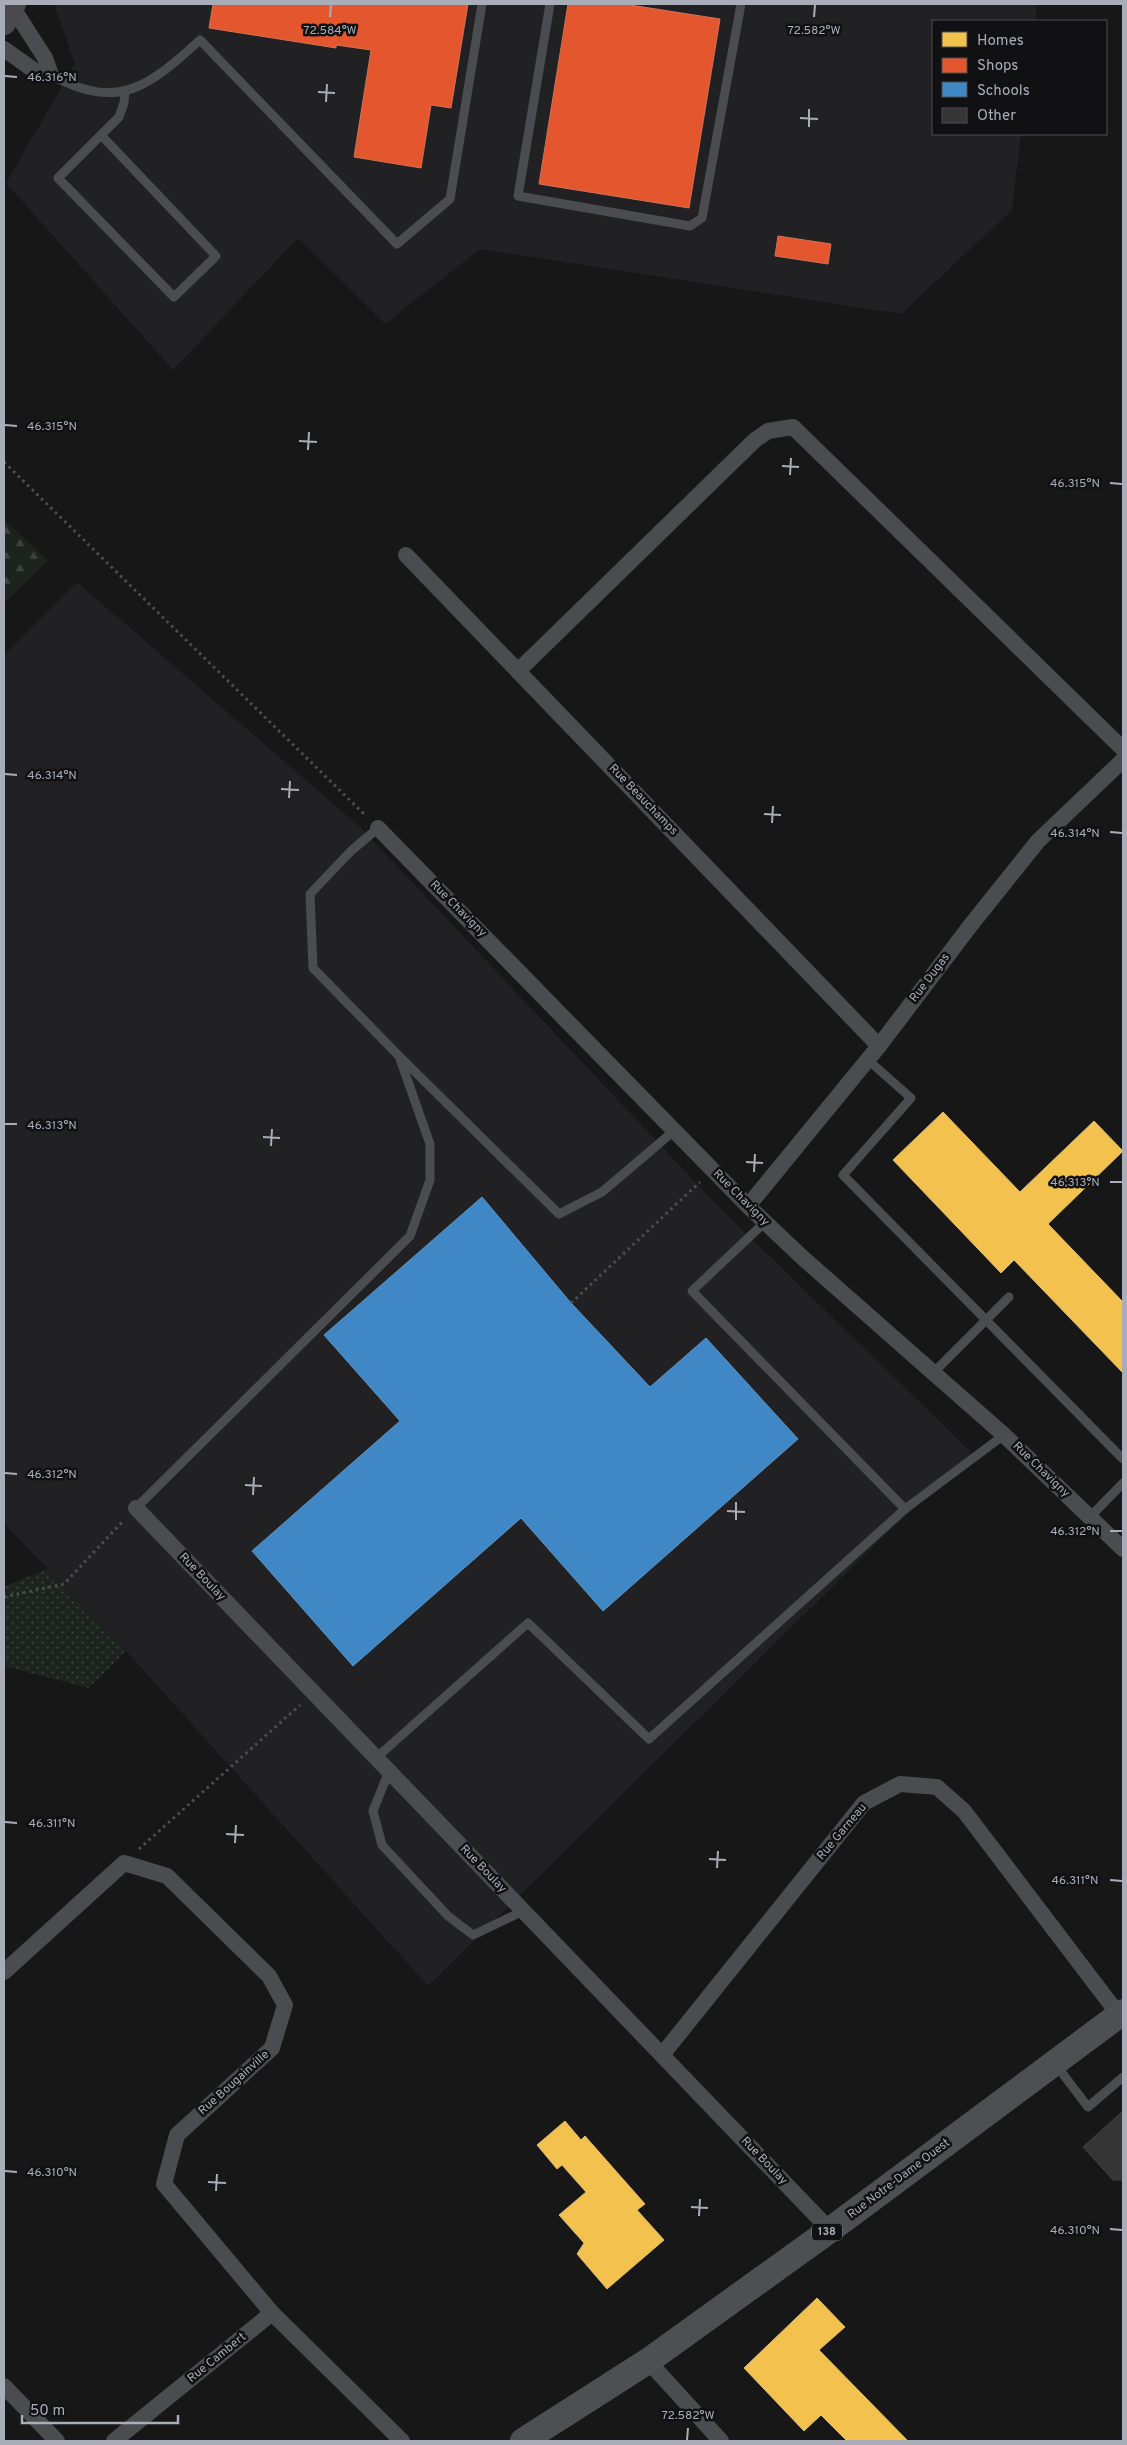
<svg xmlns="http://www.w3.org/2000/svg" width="1127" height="2445" font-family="Overpass,sans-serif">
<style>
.built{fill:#212123}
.grass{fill:url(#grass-dots)}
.forest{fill:url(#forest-firs)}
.homes{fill:#f2c14e;stroke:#dcbb6e}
.shops{fill:#e4572e;stroke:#d27157}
.schools{fill:#3f88c5;stroke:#5e93c1}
.building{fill:#353536;stroke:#3f4043}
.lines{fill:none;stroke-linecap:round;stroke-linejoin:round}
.path{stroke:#4d4e52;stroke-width:3;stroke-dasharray:2.5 4;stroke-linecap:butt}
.lane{stroke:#4b4c50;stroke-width:9}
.street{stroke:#4b4c50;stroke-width:16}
.secondary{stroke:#4a4a4e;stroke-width:24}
.primary{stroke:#4d4f52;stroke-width:26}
.ticks{fill:none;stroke:#a8adb8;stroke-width:2}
.labels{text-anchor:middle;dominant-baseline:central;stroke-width:5;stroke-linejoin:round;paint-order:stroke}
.shield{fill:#111113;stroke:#7b7e86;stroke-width:1}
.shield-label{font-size:11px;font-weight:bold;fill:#a8adb8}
.street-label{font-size:12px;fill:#a8adb8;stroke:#111113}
.ticks-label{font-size:12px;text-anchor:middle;fill:#a8adb8;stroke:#111113;stroke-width:5;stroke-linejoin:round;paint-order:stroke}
</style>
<defs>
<pattern id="grass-dots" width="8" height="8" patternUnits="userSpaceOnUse" patternTransform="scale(1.25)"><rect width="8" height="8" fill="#1d241e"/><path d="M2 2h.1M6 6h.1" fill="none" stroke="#3b413d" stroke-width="1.8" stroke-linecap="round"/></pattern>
<pattern id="forest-firs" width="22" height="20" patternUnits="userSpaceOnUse" patternTransform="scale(1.25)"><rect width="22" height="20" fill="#1d241e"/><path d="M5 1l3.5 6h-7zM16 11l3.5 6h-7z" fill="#3b413d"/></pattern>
</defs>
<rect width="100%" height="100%" fill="#171717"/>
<g class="built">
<path d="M54,4h983l-2,17h-102v113h88l-9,76 -111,104 -421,-65 -95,75 -87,-86 -125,132 -167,-187 69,-119z"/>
<path d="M77,582l283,245 355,376 259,252 -84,75 -462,456 -302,-335 -122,-128v-868z"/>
</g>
<path class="grass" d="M47,1569l79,82 -37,37 -85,-22v-79z"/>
<path class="forest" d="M4,520l44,41 -44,42z"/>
<g class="homes">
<path d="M943,1112l77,80 74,-71 29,30 -75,73 75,78v71l-109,-113 -13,13 -108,-113z"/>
<path d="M565,2121l16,19 4,-4 60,68 -8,6 27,30 -57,49 -30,-35 7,-11 -25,-28 27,-23 -24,-27 -5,4 -20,-24z"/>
<path d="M817,2298l28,29 -26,23 89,91h-61l-26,-26 -17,16 -60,-63z"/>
</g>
<g class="shops">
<path d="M213,4h255l-17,104 -20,-3 -10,63 -67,-11 17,-107 -35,-5v3l-127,-20z"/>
<path d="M568,4h56l96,15 -31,189 -150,-24z"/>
<path d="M778,236l53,8 -3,20 -53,-8z"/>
</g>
<path class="schools" d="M482,1197l89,106 79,84 56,-49 92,101 -195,172 -82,-93 -168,148 -101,-115 148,-130 -76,-86z"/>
<path class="building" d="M1123,2111v69h-10l-30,-33z"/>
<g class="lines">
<g class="path">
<path d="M4,462l361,353"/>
<path d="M571,1303l129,-121"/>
<path d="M4,1597l60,-13 60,-64"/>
<path d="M139,1849l161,-144"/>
</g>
<g class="lane">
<path d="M550,4l-32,192 172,30 12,-8 39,-214"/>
<path d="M51,75c68,37 98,11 149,-35l197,204 53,-45 32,-195"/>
<path d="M101,135l115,121 -42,41 -116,-119 61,-61 5,-14 1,-12"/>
<path d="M401,1058l158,156 43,-22 73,-62"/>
<path d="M868,1060l43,38 -68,77 280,284"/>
<path d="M765,1222l-73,69 213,218"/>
<path d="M933,1373l76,-76"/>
<path d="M136,1508l274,-272 20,-56v-36l-31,-88 -86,-88 -3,-74 41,-43 27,-23"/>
<path d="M1090,1517l33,-34"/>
<path d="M376,1758l152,-135 121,116 256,-230 99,-74"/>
<path d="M389,1771l-16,40 9,34 66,71 25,19 50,-24"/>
<path d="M1056,2065l32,42 35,-30"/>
</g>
<g class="street">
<path d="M13,8l32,50 6,17"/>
<path d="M4,49l31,22 16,4"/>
<path d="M406,555l473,491"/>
<path d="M518,671l237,-231 13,-9 25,-4 330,322"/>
<path d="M378,828l370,378 55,52 201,177 119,114"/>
<path d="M748,1206l131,-160 91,-120 68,-85 85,-81"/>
<path d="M136,1508l694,722"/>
<path d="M4,1972l120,-109 43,13 102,100 16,29 -13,43 -95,87 -13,49 108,129 130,128"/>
<path d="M662,2055l202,-252 36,-19 37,3 27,24 155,204"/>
<path d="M648,2361l73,80"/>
<path d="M4,2386l53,55"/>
<path d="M114,2441l158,-128"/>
</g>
<path class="secondary" d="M4,23l10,-19"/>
<path class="primary" d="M523,2441l125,-80 182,-131 293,-218"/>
</g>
<path class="ticks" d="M330,17l1,-12M814,17l1,-12M5,76l12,1M318,92l17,1M326,102l1,-18M800,118l18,1M809,127v-18M5,425l12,1M299,441l18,1M308,450l1,-18M782,466l17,1M790,475l1,-17M1110,483l12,1M5,774l12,1M281,789l18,1M289,798l1,-17M764,814l17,1M772,823l1,-17M1110,832l12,1M5,1124h12M263,1137l17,1M271,1146l1,-17M746,1162l17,1M754,1172l1,-18M1110,1182h12M5,1473l12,1M245,1485l17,1M253,1495l1,-18M727,1511l18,1M736,1520v-18M1110,1531h12M5,1822l12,1M226,1834l18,1M235,1843l1,-18M709,1859l17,1M717,1868l1,-17M1110,1880l12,1M5,2171l12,1M208,2182l18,1M216,2191l1,-17M691,2207l17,1M699,2216l1,-17M1110,2229l12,1M687,2440l1,-12"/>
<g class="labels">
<rect class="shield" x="812" y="2223.5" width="30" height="17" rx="4"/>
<g class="shield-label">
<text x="827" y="2232">138</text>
</g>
<g class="street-label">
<text transform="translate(643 800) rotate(46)">Rue Beauchamps</text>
<text transform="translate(458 909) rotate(45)">Rue Chavigny</text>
<text transform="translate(930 978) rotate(-53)">Rue Dugas</text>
<text transform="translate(741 1198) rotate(45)">Rue Chavigny</text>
<text transform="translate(1041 1470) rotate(44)">Rue Chavigny</text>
<text transform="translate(202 1577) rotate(46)">Rue Boulay</text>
<text transform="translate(842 1832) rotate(-50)">Rue Garneau</text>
<text transform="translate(483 1869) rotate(46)">Rue Boulay</text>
<text transform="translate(234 2083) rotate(-42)">Rue Bougainville</text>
<text transform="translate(764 2161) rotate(46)">Rue Boulay</text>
<text transform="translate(899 2179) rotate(-37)">Rue Notre-Dame Ouest</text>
<text transform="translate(217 2358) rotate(-39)">Rue Cambert</text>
</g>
</g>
<g class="ticks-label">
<text x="330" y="34">72.584°W</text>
<text x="814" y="34">72.582°W</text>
<text x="52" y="81">46.316°N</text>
<text x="52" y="430">46.315°N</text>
<text x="1075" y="487">46.315°N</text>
<text x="52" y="779">46.314°N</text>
<text x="1075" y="837">46.314°N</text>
<text x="52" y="1129">46.313°N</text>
<text x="1075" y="1186">46.313°N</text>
<text x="52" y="1478">46.312°N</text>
<text x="1075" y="1535">46.312°N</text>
<text x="52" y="1827">46.311°N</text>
<text x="1075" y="1884">46.311°N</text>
<text x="52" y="2176">46.310°N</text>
<text x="1075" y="2234">46.310°N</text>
<text x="688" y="2419">72.582°W</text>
</g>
<rect width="1127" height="2445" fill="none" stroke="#a8adb8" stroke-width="10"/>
<rect x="932" y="20" width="175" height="115" fill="#111113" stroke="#4d4f55"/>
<rect x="942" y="32" width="25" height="15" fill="#f2c14e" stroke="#4d4f55"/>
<text x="977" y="45" font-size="15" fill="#a8adb8">Homes</text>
<rect x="942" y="58" width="25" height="15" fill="#e4572e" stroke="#4d4f55"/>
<text x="977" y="70" font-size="15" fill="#a8adb8">Shops</text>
<rect x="942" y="82" width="25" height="15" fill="#3f88c5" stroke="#4d4f55"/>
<text x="977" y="95" font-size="15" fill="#a8adb8">Schools</text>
<rect x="942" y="108" width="25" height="15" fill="#353536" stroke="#4d4f55"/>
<text x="977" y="120" font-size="15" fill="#a8adb8">Other</text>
<path d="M22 2415v8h156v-8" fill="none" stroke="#a8adb8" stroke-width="2.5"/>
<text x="30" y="2415" font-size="15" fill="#a8adb8" stroke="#111113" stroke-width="4" paint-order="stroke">50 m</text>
</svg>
